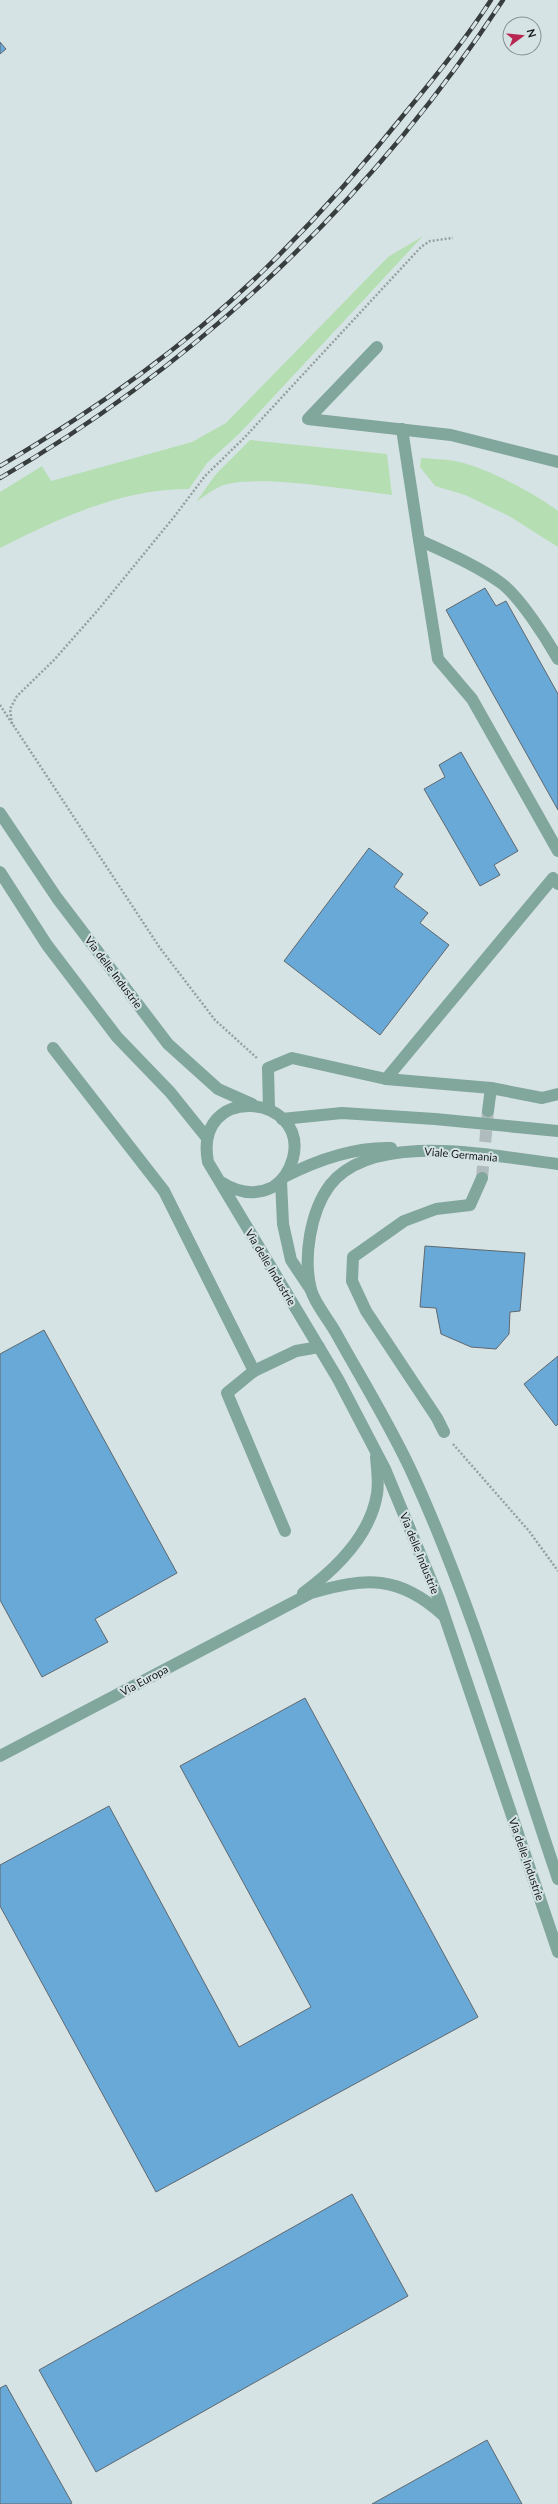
<svg xmlns="http://www.w3.org/2000/svg" width="558" height="2504" font-family="Lato,sans-serif">
<style>
.green{fill:#b5dfb3}
.building{fill:#68a9d7;stroke:#5f686e}
.lines{fill:none;stroke-linecap:round;stroke-linejoin:round}
.minor-tunnel{stroke:#afbbbc;stroke-width:12;stroke-dasharray:12 6;stroke-linecap:butt}
.path{stroke:#96a0a1;stroke-width:2.5;stroke-dasharray:2 2;stroke-linecap:butt}
.minor{stroke:#81a69c;stroke-width:12}
.rail-casing{stroke:#383d3e;stroke-width:4.5}
.rail{stroke:#d6e3e5;stroke-width:3;stroke-dasharray:9;stroke-linecap:butt}
.labels{text-anchor:middle;dominant-baseline:central;stroke-width:4;stroke-linejoin:round;paint-order:stroke}
.street-label{font-size:11px;fill:#15191a;stroke:#d6e3e5}
</style>
<rect width="100%" height="100%" fill="#d6e3e5"/>
<g class="green">
<path d="M423,236l-184,198 -32,29 -18,26c-68,0 -129,29 -189,59v-56l42,-26 9,15 141,-39 34,-19 162,-166z"/>
<path d="M250,440l137,14 5,41c-38,-4 -141,-23 -173,-8 -8,4 -16,10 -23,15l20,-28z"/>
<path d="M421,458c11,1 23,1 34,3 28,5 80,32 103,50v36l-49,-31 -44,-21 -30,-9 -15,-19z"/>
</g>
<g class="building">
<path d="M0,42l6,7 -6,5z"/>
<path d="M485,588l11,18 10,-5 52,93v116l-112,-200z"/>
<path d="M461,752l57,99 -24,14 6,10 -20,11 -56,-97 21,-12 -6,-12z"/>
<path d="M369,848l34,26 -9,13 34,26 -8,10 29,22 -69,90 -96,-74z"/>
<path d="M425,1246l100,7 -5,58 -10,1 -1,22 -13,15 -25,-2 -30,-13 -5,-26 -16,-1z"/>
<path d="M44,1330l133,243 -82,46 13,23 -66,35 -42,-77v-246z"/>
<path d="M558,1356v68l-2,2 -32,-42z"/>
<path d="M305,1698l173,319 -322,175 -156,-286v-41l109,-59 130,241 72,-40 -131,-241z"/>
<path d="M352,2194l56,102 -312,176 -57,-102z"/>
<path d="M6,2385l66,118 -2,1h-70v-116z"/>
<path d="M487,2440l35,64h-150z"/>
</g>
<g class="lines">
<path class="minor-tunnel" d="M482,1178l6,-67"/>
<g class="path">
<path d="M0,705l160,243 55,72 43,39"/>
<path d="M12,724l-2,-15 7,-13 37,-36 44,-50 76,-93 31,-41 40,-39 176,-190 9,-6 23,-3"/>
<path d="M453,1444l76,87 29,40"/>
</g>
<g class="minor">
<path d="M377,347l-69,72 143,16 107,27"/>
<path d="M402,429l17,111c28,13 57,25 82,43 19,14 45,55 57,76"/>
<path d="M419,540l19,119 34,40 86,152"/>
<path d="M0,813l57,85 111,146 50,45 34,15"/>
<path d="M0,872l47,73 70,92 53,55 37,46"/>
<path d="M53,1048l111,143 90,180 -27,22 58,138"/>
<path d="M386,1079l105,9 -3,23"/>
<path d="M491,1088l51,10 16,-4"/>
<path d="M269,1109l-1,-41 24,-10 94,21 167,-201 5,6"/>
<path d="M282,1119l60,-6 93,6 123,12"/>
<path d="M558,1164c-62,-7 -184,-35 -228,21 -20,27 -27,73 -19,105 4,14 18,30 25,43 26,47 56,95 78,144 59,130 98,267 144,402"/>
<path d="M284,1177c33,-17 69,-30 107,-29"/>
<path d="M281,1181l2,43 8,36 20,30"/>
<path d="M221,1182c17,11 34,14 52,5 11,-7 17,-18 20,-29 16,-64 -100,-76 -85,4l130,217 47,90 53,128 120,355"/>
<path d="M254,1371l42,-20 23,-4"/>
<path d="M444,1432l-7,-14 -71,-107 -14,-30 1,-24 51,-36 32,-12 34,-4 12,-27"/>
<path d="M303,1593c33,-24 67,-57 74,-99 2,-12 0,-25 -1,-37"/>
<path d="M0,1756l311,-163c55,-16 88,-18 132,22"/>
</g>
<g class="rail-casing">
<g id="rail">
<path d="M0,466c94,-55 186,-120 264,-196 51,-50 98,-103 142,-158 30,-36 60,-73 85,-112"/>
<path d="M0,478c203,-118 374,-282 503,-478"/>
</g>
</g>
<use href="#rail" class="rail"/>
</g>
<g class="labels">
<g class="street-label">
<text transform="translate(114 972) rotate(53)">Via delle Industrie</text>
<text transform="translate(461 1154) rotate(5)">Viale Germania</text>
<text transform="translate(271 1267) rotate(59)">Via delle Industrie</text>
<text transform="translate(420 1553) rotate(68)">Via delle Industrie</text>
<text transform="translate(144 1680) rotate(-28)">Via Europa</text>
<text transform="translate(527 1859) rotate(71)">Via delle Industrie</text>
</g>
</g>
<g transform="translate(522 36) rotate(74)"><circle r="19" fill="#d6e3e5" stroke="#899294"/>
<path d="M0-3L7 15L0 10L-7 15Z" fill="#b72751"/>
<text y="-6" font-size="11" font-weight="bold" text-anchor="middle" fill="#15191a">N</text>
</g>
</svg>
